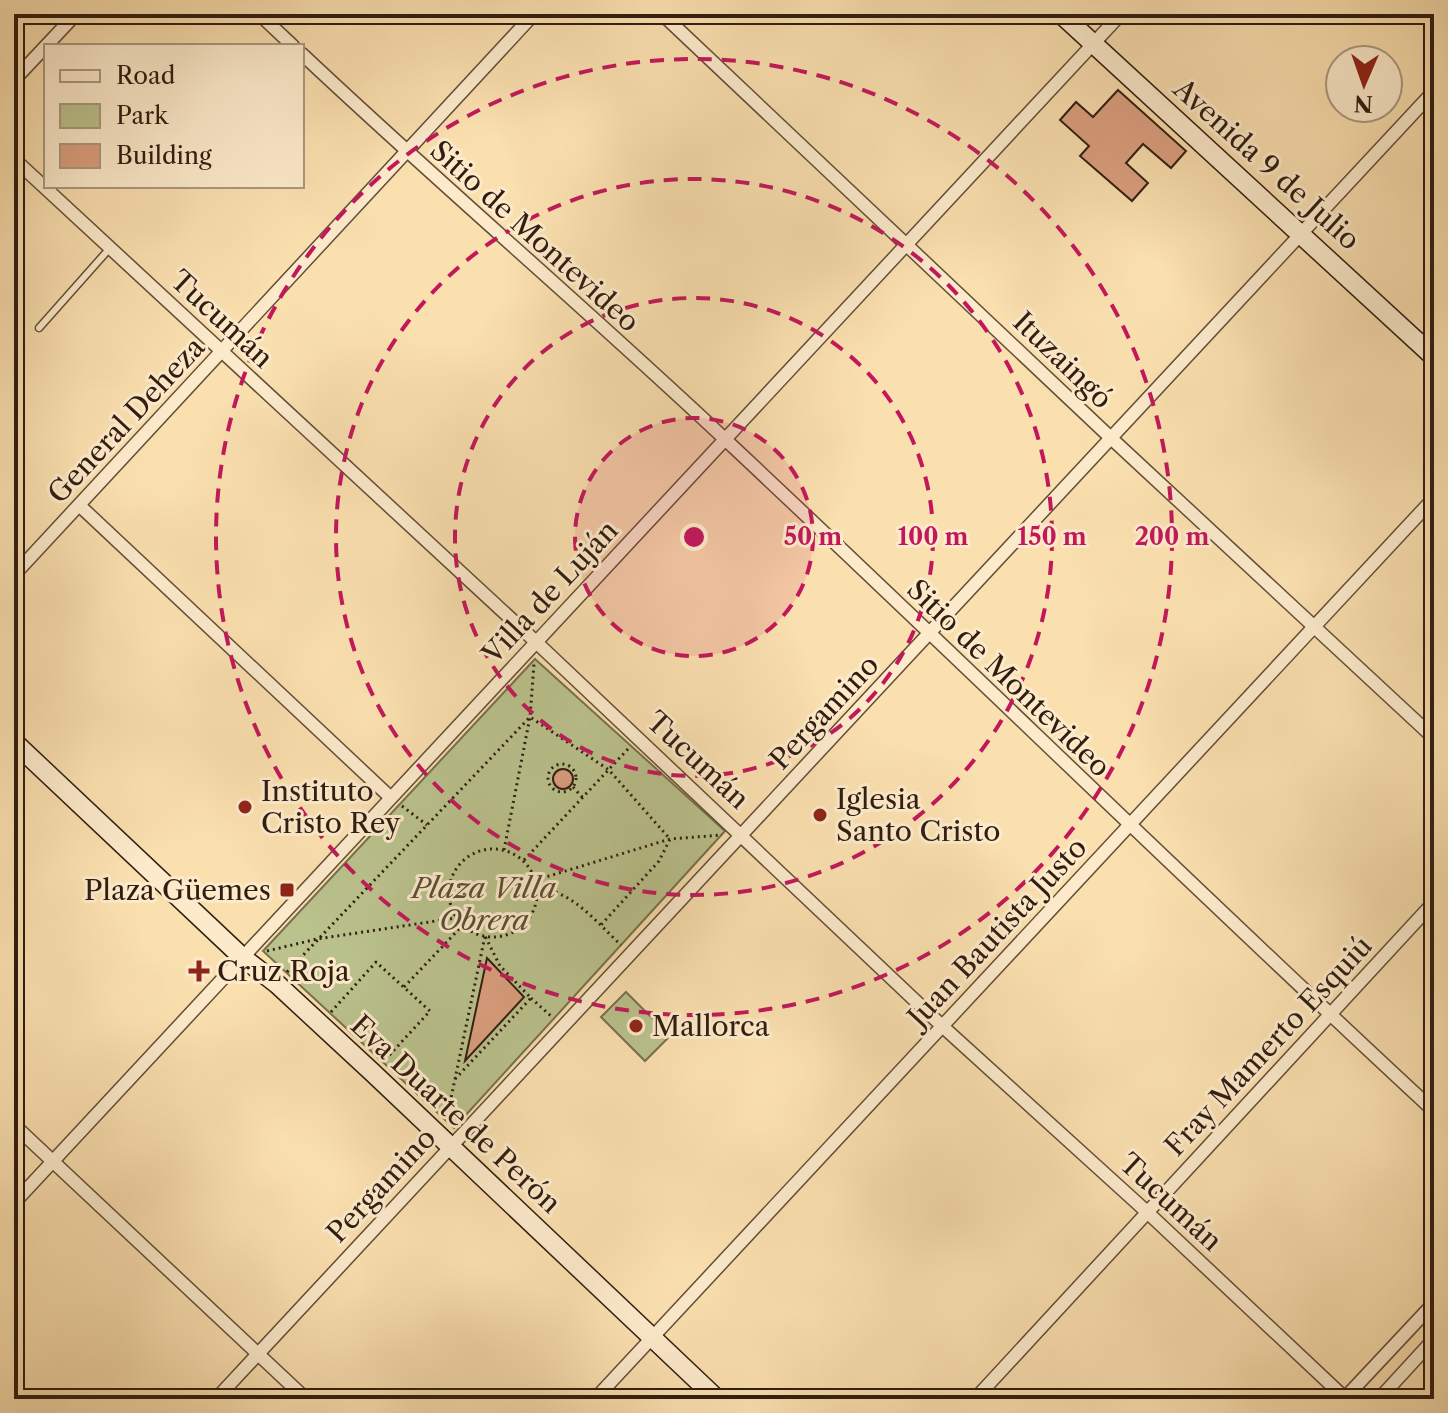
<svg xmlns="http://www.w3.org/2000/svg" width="1448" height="1413" font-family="'Libre Caslon Text',serif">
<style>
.green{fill:#bac28d;stroke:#76704e;stroke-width:2}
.building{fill:#db9f7f;stroke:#311d10;stroke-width:2}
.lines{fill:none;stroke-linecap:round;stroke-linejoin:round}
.lane-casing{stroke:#634e38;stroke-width:9}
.street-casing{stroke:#634e38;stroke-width:15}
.secondary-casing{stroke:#311d10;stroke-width:21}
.path{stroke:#311d10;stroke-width:3;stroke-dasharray:2 4;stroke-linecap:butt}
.lane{stroke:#fceacb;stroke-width:6}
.street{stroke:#fceacb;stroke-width:12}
.secondary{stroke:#fceacb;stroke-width:18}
.ring{fill:none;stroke:#c2185b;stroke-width:4;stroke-dasharray:14 10}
.poi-dot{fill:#8f2418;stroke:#fceacb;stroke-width:3}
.labels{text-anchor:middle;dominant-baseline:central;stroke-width:6;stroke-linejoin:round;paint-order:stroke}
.street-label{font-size:28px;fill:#311d10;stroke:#fceacb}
.poi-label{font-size:28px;fill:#311d10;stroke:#fceacb;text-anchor:start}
.park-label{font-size:28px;font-style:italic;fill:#5a4f36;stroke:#fceacb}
.centre{fill:#c2185b;stroke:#fceacb;stroke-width:4}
.ring-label{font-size:24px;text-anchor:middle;font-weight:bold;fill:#c2185b;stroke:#fceacb;stroke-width:6;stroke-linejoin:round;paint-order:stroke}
</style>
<rect width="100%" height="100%" fill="#fadfaf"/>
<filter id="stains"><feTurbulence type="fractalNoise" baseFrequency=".0025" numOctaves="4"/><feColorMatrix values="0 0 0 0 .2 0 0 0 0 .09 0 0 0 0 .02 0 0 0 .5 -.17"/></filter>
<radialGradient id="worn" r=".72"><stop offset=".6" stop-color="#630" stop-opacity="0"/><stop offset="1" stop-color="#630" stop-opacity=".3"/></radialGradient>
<g class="green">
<path d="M535,659l190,172 -271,297 -191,-177z"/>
<path d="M626,992l44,44 -25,25 -44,-44z"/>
</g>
<g class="building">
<path d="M1118,90l68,61 -15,17 -28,-24 -17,19 22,20 -16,18 -52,-45 9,-10 -29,-26 16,-18 17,15z"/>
<circle cx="563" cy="779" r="10"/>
<path d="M487,958l37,39 -59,64z"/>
</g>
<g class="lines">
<g class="lane-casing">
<path id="lane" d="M39,328l71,-80"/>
</g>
<g class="street-casing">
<g id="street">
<path d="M259,14l34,32"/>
<path d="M662,14l450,425 322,299"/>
<path d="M302,54c140,132 286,256 426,388 237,222 468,449 706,669"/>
<path d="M14,80l62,-66"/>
<path d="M14,159l522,483 405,383 206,187 199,187"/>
<path d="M80,506l310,291"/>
<path d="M14,575l520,-561"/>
<path d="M14,1125l292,274"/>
<path d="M14,1203l1107,-1189"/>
<path d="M216,1399l1218,-1308"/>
<path d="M595,1399l839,-901"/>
<path d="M975,1399l459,-497"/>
<path d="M1344,1399l90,-96"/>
<path d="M1379,1399l55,-60"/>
</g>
</g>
<g class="secondary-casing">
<g id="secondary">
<path d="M1061,14l373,343"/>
<path d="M14,742l228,215 35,27 96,89 344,326"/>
</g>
</g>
<g class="path">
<circle cx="562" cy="778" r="14"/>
<path d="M573,787l10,11"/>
<path d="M402,806l25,19"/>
<circle cx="493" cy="893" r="44"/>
<path d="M504,850l26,-133 4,-53"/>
<path d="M524,860l104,-111"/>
<path d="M536,880l134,-41 52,-4"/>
<path d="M538,889c33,0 60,35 83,56"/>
<path d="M267,951l50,-12 139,-21"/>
<path d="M287,972l243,-255 79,53 61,69 -11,22 -59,65"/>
<path d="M404,987l58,-61"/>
<path d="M531,998l21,19"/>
<path d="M331,1012l45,-50 54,49 -46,50"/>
<path d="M455,1079l76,-81 -31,-32 -15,-30"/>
<path d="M450,1121l1,-23 34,-162"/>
</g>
<use href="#lane" class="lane"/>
<use href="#street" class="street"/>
<use href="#secondary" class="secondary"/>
</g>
<circle cx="694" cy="537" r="119" fill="#c2185b" fill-opacity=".12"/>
<g class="ring">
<circle cx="694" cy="537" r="119"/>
<circle cx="694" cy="537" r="239"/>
<circle cx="694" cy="537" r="358"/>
<circle cx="694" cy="537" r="478"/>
</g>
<g class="poi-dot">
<circle cx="245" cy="807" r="8"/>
<circle cx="820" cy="815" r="8"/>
<rect x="279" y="882" width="16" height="16" rx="4"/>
<path d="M195 959h8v8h8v8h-8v8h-8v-8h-8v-8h8z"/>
<circle cx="636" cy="1026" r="8"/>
</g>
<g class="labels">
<g class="street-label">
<text transform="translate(1267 164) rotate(42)">Avenida 9 de Julio</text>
<text transform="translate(535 236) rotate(42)">Sitio de Montevideo</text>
<text transform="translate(222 319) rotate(43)">Tucumán</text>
<text transform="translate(1063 360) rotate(44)">Ituzaingó</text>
<text transform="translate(126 420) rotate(-47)">General Deheza</text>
<text transform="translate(550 592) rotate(-47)">Villa de Luján</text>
<text transform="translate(1009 678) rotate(44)">Sitio de Montevideo</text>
<text transform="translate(824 712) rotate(-47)">Pergamino</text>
<text transform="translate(698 760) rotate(43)">Tucumán</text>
<text transform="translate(997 932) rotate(-47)">Juan Bautista Justo</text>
<text transform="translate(1268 1046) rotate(-47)">Fray Mamerto Esquiú</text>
<text transform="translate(456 1114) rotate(43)">Eva Duarte de Perón</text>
<text transform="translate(381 1185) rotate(-47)">Pergamino</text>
<text transform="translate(1171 1202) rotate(43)">Tucumán</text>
</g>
<g class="poi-label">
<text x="261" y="791">Instituto<tspan x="261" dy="32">Cristo Rey</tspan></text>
<text x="836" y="799">Iglesia<tspan x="836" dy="32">Santo Cristo</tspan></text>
<text x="271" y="890" text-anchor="end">Plaza Güemes</text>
<text x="217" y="971">Cruz Roja</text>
<text x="652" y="1026">Mallorca</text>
</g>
<g class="park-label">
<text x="484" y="888">Plaza Villa<tspan x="484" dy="32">Obrera</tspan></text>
</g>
</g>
<circle cx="694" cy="537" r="12" class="centre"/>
<g class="ring-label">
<text x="813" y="545">50 m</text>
<text x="933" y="545">100 m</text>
<text x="1052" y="545">150 m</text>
<text x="1172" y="545">200 m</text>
</g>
<rect width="1448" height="1413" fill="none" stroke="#fadfaf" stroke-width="48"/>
<rect x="16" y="16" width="1416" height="1381" fill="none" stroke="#311d10" stroke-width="4"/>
<rect x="24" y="24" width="1400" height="1365" fill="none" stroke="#311d10" stroke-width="2"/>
<rect x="44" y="44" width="260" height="144" fill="#fceacb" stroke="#ab9880" stroke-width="2"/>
<rect x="60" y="70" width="40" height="12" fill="#fceacb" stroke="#ab9880" stroke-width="2"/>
<text x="116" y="84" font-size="24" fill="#311d10">Road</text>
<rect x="60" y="104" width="40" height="24" fill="#bac28d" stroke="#ab9880" stroke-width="2"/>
<text x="116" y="124" font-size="24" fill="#311d10">Park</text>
<rect x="60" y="144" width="40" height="24" fill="#db9f7f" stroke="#ab9880" stroke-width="2"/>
<text x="116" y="164" font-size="24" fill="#311d10">Building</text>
<g transform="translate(1364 84) rotate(182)"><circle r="38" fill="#fceacb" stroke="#ab9880" stroke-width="2"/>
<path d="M0-6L14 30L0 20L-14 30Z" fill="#8f2418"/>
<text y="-12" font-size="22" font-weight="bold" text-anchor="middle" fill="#311d10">N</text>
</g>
<rect width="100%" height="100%" filter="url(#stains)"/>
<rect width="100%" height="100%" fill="url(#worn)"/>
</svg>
